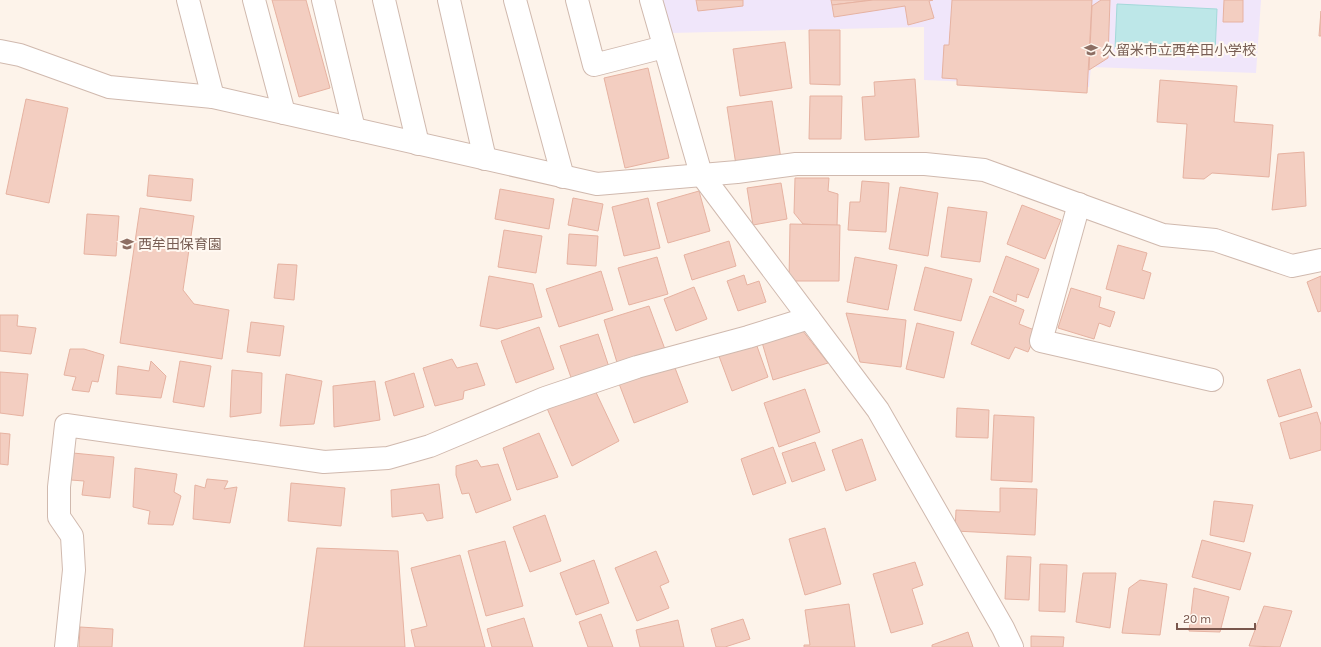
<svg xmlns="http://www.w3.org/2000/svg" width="1321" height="647" font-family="Karla,'Noto Sans JP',sans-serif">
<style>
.education{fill:#f0e6fa}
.water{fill:#bde7e8;stroke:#a3d9da}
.building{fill:#f3cec1;stroke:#e6b2a1}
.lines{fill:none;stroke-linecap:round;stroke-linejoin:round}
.minor-casing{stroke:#d0b9ae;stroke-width:24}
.minor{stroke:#fff;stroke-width:22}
.labels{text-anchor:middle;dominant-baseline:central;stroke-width:4;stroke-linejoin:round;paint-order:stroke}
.education-label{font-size:14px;fill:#785e54;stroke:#fff8f1;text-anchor:start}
</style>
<rect width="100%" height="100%" fill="#fdf3ea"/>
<path class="education" d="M662,0h599l-5,73 -165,-6 -2,20 -165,-7v-53l-253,6z"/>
<path class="water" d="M1117,4l100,5 -2,45 -100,-5z"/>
<g class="building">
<path d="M272,0h34l24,88 -31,9z"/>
<path d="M696,0h47v6l-45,5z"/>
<path d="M831,0h42l-41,5z"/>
<path d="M873,0h60l-4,1 5,17 -26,7 -3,-19 -71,11 -2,-12z"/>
<path d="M952,0h140l-5,93 -130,-8v-6l-15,-1 2,-33h5z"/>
<path d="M1101,0h9l-2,58 -19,12 3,-64z"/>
<path d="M1224,0h19v22h-20z"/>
<path d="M1321,11v25h-2z"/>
<path d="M809,30h31v55l-30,-1z"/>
<path d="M785,42l7,46 -52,8 -7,-47z"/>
<path d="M648,68l21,90 -44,10 -21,-90z"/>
<path d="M915,79l4,58 -54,3 -3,-43 13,-1 -1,-14z"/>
<path d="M1160,80l77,6 -3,36 39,3 -4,52 -57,-4 -8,6 -21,-1 4,-54 -30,-2z"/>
<path d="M810,96h32l-1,43h-32z"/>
<path d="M26,99l42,9 -19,95 -43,-9z"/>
<path d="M772,101l9,58 -45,6 -9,-58z"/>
<path d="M1304,152l2,54 -34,4 6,-56z"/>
<path d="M149,175l44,4 -2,22 -44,-5z"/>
<path d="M795,178h34l-1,13 10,3 -1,32 -34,-2 -9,-11z"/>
<path d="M862,181l27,2 -3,49 -38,-2 2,-28h10z"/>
<path d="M781,183l6,36 -34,6 -6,-37z"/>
<path d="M900,187l38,6 -10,63 -39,-7z"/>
<path d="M500,189l54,10 -5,30 -54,-10z"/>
<path d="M699,191l11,40 -42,12 -11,-40z"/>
<path d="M573,198l30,6 -5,27 -30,-6z"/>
<path d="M648,198l12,50 -36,8 -12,-49z"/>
<path d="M1022,205l39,15 -16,39 -38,-15z"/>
<path d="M948,207l39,5 -7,50 -39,-5z"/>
<path d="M140,208l54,8 -11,74 11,14 35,6 -7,49 -102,-16z"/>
<path d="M87,214l32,2 -3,40 -32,-2z"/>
<path d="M790,224l50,1 -1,56h-50z"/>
<path d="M504,230l38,6 -6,37 -38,-6z"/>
<path d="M569,234l29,2 -2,30 -29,-2z"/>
<path d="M729,241l7,25 -44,14 -8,-25z"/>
<path d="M1118,245l29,8 -5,17 9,3 -7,26 -38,-10z"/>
<path d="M1006,256l33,13 -11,29 -11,-4 -1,8 -23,-10z"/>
<path d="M657,257l11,37 -39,11 -11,-37z"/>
<path d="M855,257l42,8 -9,45 -41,-8z"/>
<path d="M278,264l19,1 -3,35 -20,-2z"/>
<path d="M925,267l47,12 -11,42 -47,-11z"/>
<path d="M601,271l12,39 -54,17 -13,-38z"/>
<path d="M744,275l3,10 12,-4 7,21 -28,9 -11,-30z"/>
<path d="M489,276l44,8 9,33 -45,12 -17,-3z"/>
<path d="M1321,276v35l-3,1 -11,-30z"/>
<path d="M694,287l13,32 -31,12 -12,-32z"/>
<path d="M1071,288l30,9 -2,10 16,5 -5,15 -11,-4 -5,16 -36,-11z"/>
<path d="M990,296l34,14 -5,14 18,7 -9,21 -13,-5 -6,12 -38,-15z"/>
<path d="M649,306l17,46 -47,17 -15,-49z"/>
<path d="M846,313l60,7 -5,47 -41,-5z"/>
<path d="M0,315h18l-1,11 19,2 -5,26 -31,-3z"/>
<path d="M795,321l33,42 -55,17 -14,-48z"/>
<path d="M251,322l33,4 -4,30 -33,-4z"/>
<path d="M917,323l37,9 -10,46 -38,-9z"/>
<path d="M539,327l15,42 -38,14 -15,-42z"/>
<path d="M598,334l13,39 -37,13 -14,-40z"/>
<path d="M753,335l15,42 -36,14 -16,-43z"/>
<path d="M70,349h14l20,6 -6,27 -6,-1 -3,11 -17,-2 4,-13 -12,-2z"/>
<path d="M452,359l5,9 20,-5 8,22 -21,6 -1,8 -28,7 -12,-38z"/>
<path d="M672,360l16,42 -54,21 -16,-42z"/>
<path d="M151,361l15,15 -5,22 -45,-4 2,-28 31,5z"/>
<path d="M180,361l31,5 -7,41 -31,-5z"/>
<path d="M1300,369l12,38 -33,10 -12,-37z"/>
<path d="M232,370l30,3 -1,40 -31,4z"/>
<path d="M0,372l28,2 -5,42 -23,-3z"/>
<path d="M414,373l10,34 -30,9 -9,-34z"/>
<path d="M286,374l36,7 -8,43 -34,2z"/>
<path d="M375,381l5,39 -46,7 -1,-41z"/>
<path d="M593,386l26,55 -47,25 -26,-60z"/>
<path d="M805,389l15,43 -41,15 -15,-44z"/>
<path d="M957,408l32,2 -1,28 -32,-1z"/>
<path d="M1317,412l4,13v25l-31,9 -10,-36z"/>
<path d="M994,415l40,2 -2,65 -41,-2z"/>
<path d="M0,433l10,1 -2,31 -8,-1z"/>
<path d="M539,433l19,44 -41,13 -14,-42z"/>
<path d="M862,439l14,41 -30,11 -14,-41z"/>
<path d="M815,442l10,28 -33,12 -10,-29z"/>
<path d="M773,447l13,36 -33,12 -12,-36z"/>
<path d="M73,453l41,4 -4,41 -28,-3 2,-14 -13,-1z"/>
<path d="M477,460l4,7 17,-3 13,36 -35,13 -7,-20 -7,1 -6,-19v-9z"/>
<path d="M135,468l42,6 -3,18 7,4 -8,29 -25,-1 2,-13 -17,-4z"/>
<path d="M207,479l21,2 -4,8 13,-2 -7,36 -37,-4 2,-34 10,3z"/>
<path d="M291,483l54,5 -4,38 -53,-5z"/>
<path d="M439,484l4,34 -16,3 -4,-8 -31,4 -1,-27z"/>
<path d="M1000,488l37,1 -2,46 -80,-4 1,-21 44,2z"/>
<path d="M1214,501l39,4 -9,37 -34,-7z"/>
<path d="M545,515l16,46 -31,11 -17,-45z"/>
<path d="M825,528l16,56 -36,11 -16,-56z"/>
<path d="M1202,540l49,13 -11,37 -48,-13z"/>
<path d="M505,541l18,65 -37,10 -18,-65z"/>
<path d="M317,548l81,3 7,96h-101z"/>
<path d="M656,551l13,31 -9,4 9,22 -32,13 -22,-53z"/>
<path d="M460,555l25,92h-70l-4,-17 16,-4 -16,-58z"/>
<path d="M1007,556l24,1 -2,43 -24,-1z"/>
<path d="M594,560l15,43 -33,12 -16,-42z"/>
<path d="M915,562l8,23 -11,4 11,35 -32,9 -18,-59z"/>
<path d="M1040,564l27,1 -2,47 -26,-1z"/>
<path d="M1083,573h33l-6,55 -34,-6z"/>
<path d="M1140,580l27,4 -7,51 -38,-2 7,-45z"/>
<path d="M1194,588l35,9 -9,35 -31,-1z"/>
<path d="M849,604l6,43h-51v-2h6l-5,-35z"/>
<path d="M1264,606l28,5 -12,36 -31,-1z"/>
<path d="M601,614l12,33h-25l-9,-25z"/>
<path d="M524,618l9,29h-41l-5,-18z"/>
<path d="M743,619l7,20 -25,8h-9l-5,-18z"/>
<path d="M678,620l6,27h-44l-4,-17z"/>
<path d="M80,627l33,2 -1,18h-33z"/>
<path d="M968,632l5,15h-41v-2z"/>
<path d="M1031,636l33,1 -1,10h-32z"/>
</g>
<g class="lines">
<g class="minor-casing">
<g id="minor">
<path d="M188,0l25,97"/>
<path d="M254,0l30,113"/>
<path d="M323,0l31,129"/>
<path d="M384,0l34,144"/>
<path d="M449,0l36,159"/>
<path d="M515,0l48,177"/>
<path d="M577,0l17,65 70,-18"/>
<path d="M651,0l50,174 177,236 125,218 9,19"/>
<path d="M0,51l20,4 89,32 104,10 384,87 140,-12 59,-8h129l59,6 179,65 52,5 77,26 29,-6"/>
<path d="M1079,204l-38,137 171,39"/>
<path d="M66,647l8,-77 -2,-34 -13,-19v-30l7,-62 258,37 64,-4 42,-12 115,-48 92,-31 111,-30 61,-19"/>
</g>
</g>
<use href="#minor" class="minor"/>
</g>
<defs>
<g id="school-bare" transform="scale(1.08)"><path d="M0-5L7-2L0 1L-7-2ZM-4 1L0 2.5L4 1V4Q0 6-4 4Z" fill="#8d6e63" stroke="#fff8f1" stroke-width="2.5" paint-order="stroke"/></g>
</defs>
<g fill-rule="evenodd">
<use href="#school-bare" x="1091" y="50"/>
<use href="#school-bare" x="127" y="244"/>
</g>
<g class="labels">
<g class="education-label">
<text x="1102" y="50">久留米市立西牟田小学校</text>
<text x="138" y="244">西牟田保育園</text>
</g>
</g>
<path d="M1177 623v6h78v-6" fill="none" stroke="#79564c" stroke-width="2"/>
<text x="1183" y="623" font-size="12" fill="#79564c" stroke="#fff8f1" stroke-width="3" paint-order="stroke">20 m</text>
</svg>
